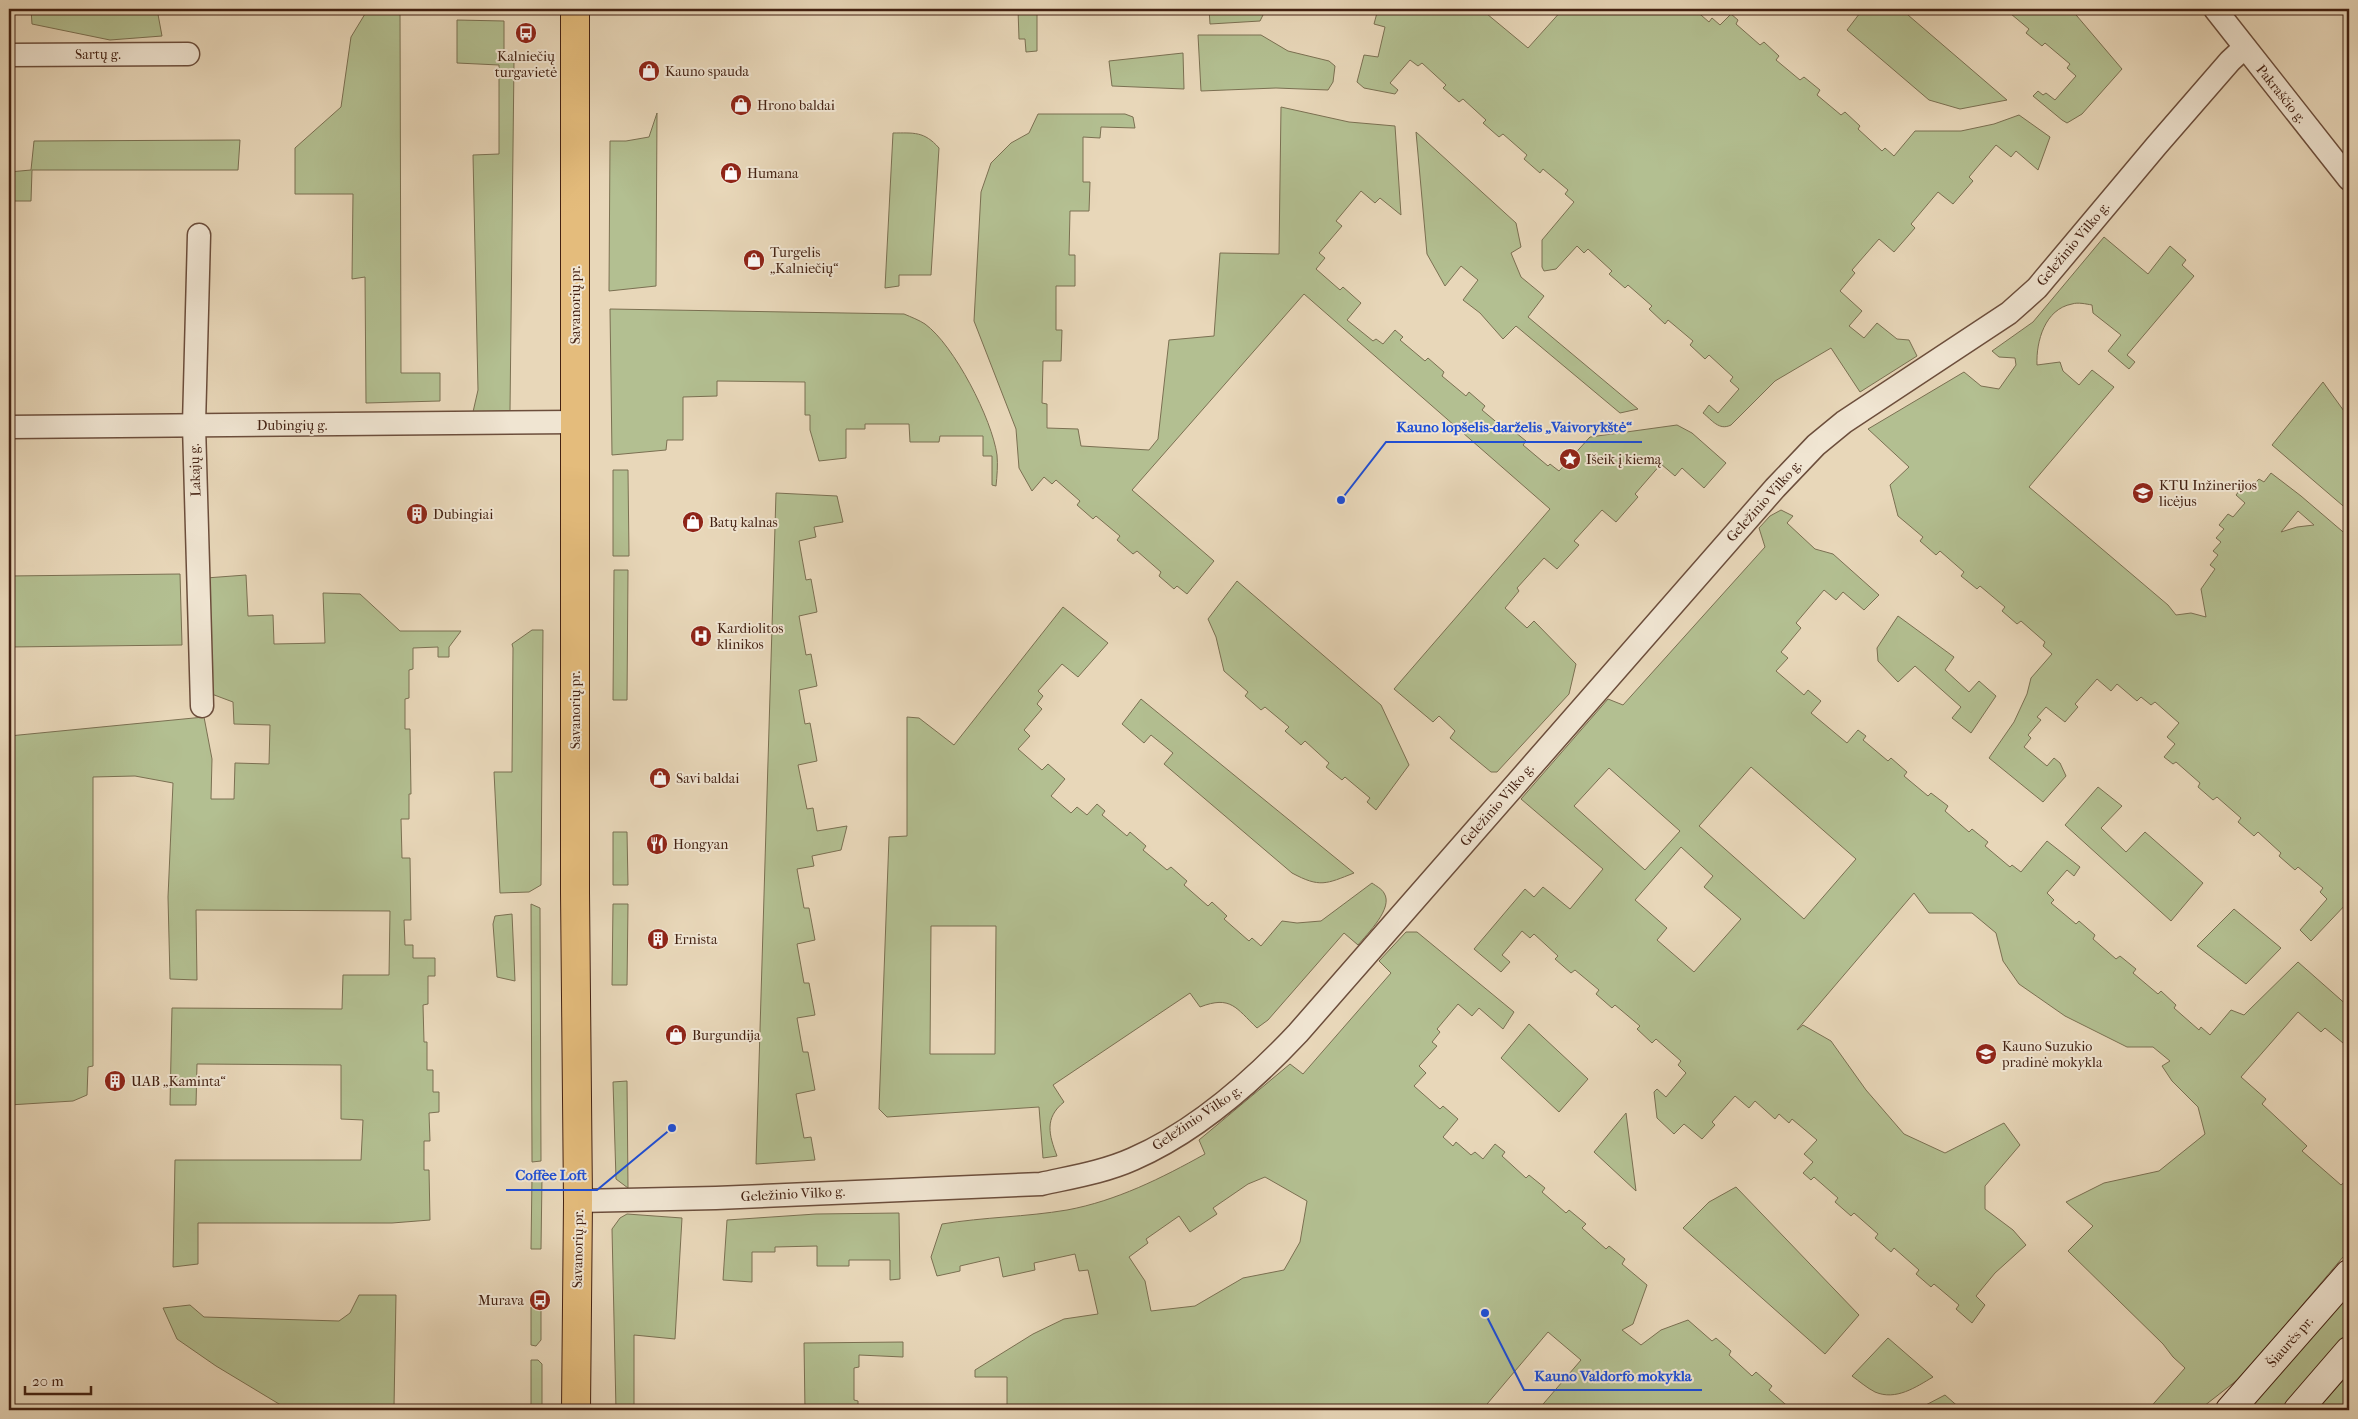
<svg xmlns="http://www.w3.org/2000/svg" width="2358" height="1419" font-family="'IM FELL French Canon',serif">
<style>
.green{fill:#b3bf91;stroke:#7b7052;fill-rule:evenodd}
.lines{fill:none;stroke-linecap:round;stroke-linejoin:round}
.minor-casing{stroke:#6c4e3c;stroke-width:25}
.secondary-casing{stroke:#432112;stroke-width:30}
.primary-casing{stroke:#432112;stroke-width:30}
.minor{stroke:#f0e5d2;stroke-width:22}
.secondary{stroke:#f0e5d2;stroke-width:28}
.primary{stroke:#e4bc7c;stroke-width:28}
.labels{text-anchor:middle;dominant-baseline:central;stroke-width:4;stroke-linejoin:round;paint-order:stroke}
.street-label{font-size:14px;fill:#432112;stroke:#f0e5d2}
.poi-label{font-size:14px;fill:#432112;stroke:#f0e5d2;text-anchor:start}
.leader{fill:none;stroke:#1d4ed8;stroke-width:2}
.callout-dot{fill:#1d4ed8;stroke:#f0e5d2;stroke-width:2}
.callout-label{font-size:15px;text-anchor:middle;font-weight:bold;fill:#1d4ed8;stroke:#f0e5d2;stroke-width:4;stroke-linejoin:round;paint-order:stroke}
</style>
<rect width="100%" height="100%" fill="#e8d7b9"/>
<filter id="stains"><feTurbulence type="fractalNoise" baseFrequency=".004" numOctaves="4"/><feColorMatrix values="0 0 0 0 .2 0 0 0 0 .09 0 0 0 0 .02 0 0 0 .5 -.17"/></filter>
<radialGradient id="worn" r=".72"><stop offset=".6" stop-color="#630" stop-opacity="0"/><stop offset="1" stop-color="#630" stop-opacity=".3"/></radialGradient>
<g class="green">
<path d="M31,9l92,1v4h21l1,-5h12l5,27 -52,4 -78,-16z"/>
<path d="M368,9h32l1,364h39v28l-74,2 -1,-126 -13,2 1,-85h-58v-46l46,-41 10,-70z"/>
<path d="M1018,9h19v42l-11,1 -1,-13h-6z"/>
<path d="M1209,9h57l-6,12 -50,3z"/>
<path d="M1378,9h103l47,39 35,-39h123l5,3 3,-3 15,13 3,-4 8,7 11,-11 7,6 -2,4 24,21 4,-3 15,14 -3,4 24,20 4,-3 16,13 -3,5 24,20 4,-3 15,14 -2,3 24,22 3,-3 9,8 21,-25h46l33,-7 25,-9 31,22 -12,33 -22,-19 -5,6 -15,-12 -27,32 4,4 -20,23 -15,-12 -27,32 4,4 -21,24 -15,-13 -27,31 3,3 -15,18 22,20 -13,15 15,12 13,-15 20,16 12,1 8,16 -57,36 -29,-44 -56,33 -44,44c-12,6 -19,-5 -28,-12l6,-8 9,8 21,-24 -9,-8 3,-4 -24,-22 -4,4 -15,-14 3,-4 -25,-21 -3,4 -16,-15 3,-3 -24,-21 -3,3 -16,-14 3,-3 -24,-22 -4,4 -7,-7 -21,23 -12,2 -2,-4v-27l32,-38 -9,-8 3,-4 -25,-21 -3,4 -16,-14 3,-4 -24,-21 -4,3 -16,-14 3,-3 -23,-21 -4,3 -16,-14 3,-3 -24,-22 -4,3 -8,-6 -20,23 8,7 -3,4 -31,-6 -7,-6 7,-27 14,2 7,-30 -11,-3z"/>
<path d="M1863,9h38l106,91 -47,9 -31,-9 -82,-70z"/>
<path d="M2005,9h66l51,60 -40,45 -15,9 -5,-3 -29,-24 5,-5 5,4 3,-2 9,7 21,-24 -9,-8 3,-4 -25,-21 -3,3 -16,-13 3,-4z"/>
<path d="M457,20l47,1v40h10l-4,350 -37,1 5,-22 -5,-235 26,-1v-89l-42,-2z"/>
<path d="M1198,35h63l27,16 41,10 6,5 -2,16 -5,8 -52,-2 -75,3z"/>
<path d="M1183,53l1,36 -72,-3 -3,-25z"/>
<path d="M1281,107l68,15 46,4 6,89 -21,-17 -5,5 -14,-12 -25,30 6,5 -23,27 6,5 -9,11 24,21 3,-3 18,16 -14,17 26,21 3,-2 7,5 12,-14 8,7 -3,3 25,21 3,-3 16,14 -2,4 24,20 3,-4 16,14 -3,4 25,21 3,-3 16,13 -3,4 25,21 2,-2 9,7 31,-34 87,-12 15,8 34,30 -22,25 -22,-20 -7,8 -14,-12 -26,30 3,3 -22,25 -14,-12 -28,31 5,4 -22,24 -13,-11 -27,30 2,3 -14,17 22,20 7,-7 42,43 -7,30 -72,78h-6l-41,-34 5,-7 -16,-15 -6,6 -39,-33 156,-180 -246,-215 -172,196 82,71 -27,33 -10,-8 -3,3 -15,-13 2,-4 -24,-21 -4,3 -16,-14 3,-4 -24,-20 -3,3 -16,-14 3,-4 -24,-21 -4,4 -8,-7 -12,14 -13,-23 -3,-39 -42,-108 7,-129 10,-29 20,-20 18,-10 9,-19h87l8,3 2,11 -34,-1 -1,11 -17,-1v45h7l-1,29h-19l-1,44h6v31h-19v44h6l-1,31h-18l-1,42 5,1v24l31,1 3,17 68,4 9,-11 11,-99 45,-4 6,-83 59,1z"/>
<path d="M657,113l-1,173 -47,5 1,-150h16l23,-4z"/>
<path d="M1416,132l100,91 5,24 -10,6 10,24 23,19 -16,21 110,92 -18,4 -104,-87 -13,13 -23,-26 -17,-13 15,-20 -17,-14 -16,20 -18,-32z"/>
<path d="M893,133c21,0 31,-2 46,15l-8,127h-32v11l-14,2z"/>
<path d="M240,140l-2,30h-206l-1,31h-22v-29l22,-2 3,-29z"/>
<path d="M2104,237l44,37 22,-28 16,14 -4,5 12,11 -67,79 8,7 -6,7 -21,-18 13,-16 -28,-22 -1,-8c-6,-1 -14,-3 -20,-1 -27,5 -36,37 -35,61l23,-3 3,9 16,14 13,-15 22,17 -85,100 139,118 8,10 15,-2 15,4 -5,-28 14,-20 -5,-4 8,-10 -5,-4 8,-9 -5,-4 8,-9 -5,-4 9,-11 5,3 12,-14 -9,-8 8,-10 5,4 10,-10 5,3 7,-9 30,23 48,41v364l-38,40 -11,-11 27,-31 -7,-7 3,-4 -25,-21 -3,3 -16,-14 2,-3 -23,-21 -4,4 -16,-14 3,-4 -24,-21 -4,3 -15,-13 2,-4 -24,-21 -3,2 -9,-7 11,-13 -8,-7 12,-14 -24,-21 -4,3 -10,-8 -4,4 -20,-17 -6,7 -14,-12 -22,25 3,3 -13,15 -19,-15 -9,10 4,3 -13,15 3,3 -7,9 23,19 7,-8 6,5 6,13 -23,26 -54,-44 25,-36 13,-28 4,-16 21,-24 -9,-8 2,-4 -24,-21 -4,3 -15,-13 3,-4 -25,-21 -3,3 -16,-13 3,-4 -24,-21 -4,4 -16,-14 3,-4 -25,-21 -8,-31 19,-18 -41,-38 96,-57 17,14 18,3 17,-24 -1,-7 -16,-1 -7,-6 41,-29zM2298,511l16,14 -17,2 -16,5z"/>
<path d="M610,309l294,5c7,3 15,6 21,10 29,21 67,95 72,131 1,10 0,21 -1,31l-4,-1v-29h-9v-20h-43l-1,6h-29l-1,-18h-44v5h-19v29l-27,3 -9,-31v-15h-5v-33l-88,-1v15l-34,1v43h-16l-1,10 -54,5z"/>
<path d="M2323,382l26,36v93l-77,-66z"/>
<path d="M613,470h15l1,86h-16z"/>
<path d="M776,493l61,3 6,26 -29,5 2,10 -17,4 7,39 5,-1 6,33 -18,4 7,39 5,-1 6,32 -18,4 6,34 5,-1 7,38 -19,4 9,44 6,-1 4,23 30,-5 -6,24 -29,6 2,10 -17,3 7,39h5l6,32 -18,4 7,39h5l6,32 -18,3 6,34h5l7,38 -19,4 8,44 7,-1 4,23 -59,4z"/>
<path d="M1781,510l12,6 -6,7 28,26 18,5 46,41 -15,15 -21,-18 -7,8 -12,-10 -28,33 5,5 -20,24 7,6 -12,13 28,24 4,-5 13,11 -10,12 36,30 11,-13 8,6 -3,4 25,21 3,-3 16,14 -3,4 24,20 3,-3 17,13 -3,5 24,21 3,-3 16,13 -3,4 25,21 2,-2 9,7 26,-31 33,26 -6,9 -7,-6 -20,23 7,7 -3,3 25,21 3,-3 16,14 -2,4 23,20 4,-3 16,13 -3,4 25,21 3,-3 15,14 -2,3 25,22 2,-3 9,8 21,-25 13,5 54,-53 51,45v41l-24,-20 -4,4 -23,-20 -57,65 25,22 -4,5 45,42 -5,5 39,34 8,-7v72l-108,127 -42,33h-51l37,-42 -12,-11 -10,-13 -95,-93 25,-25 -27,-24 38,-19 55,-12 46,-37 -7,-27 -26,-26 -10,-15 8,-5 -17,-14h-26l-62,-31 -46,-32 -16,-23 -7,-28 -24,-20h-43l-15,-20 -117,137 6,-5 28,16 35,49 38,44 41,19 59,-30 16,22 -35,41v23l28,21 13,15 -31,28 -19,23 9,9 -13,18 -16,-14 3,-4 -25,-21 -3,3 -15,-13 3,-4 -25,-22 -3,4 -16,-14 3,-4 -24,-21 -3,3 -16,-14 3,-4 -24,-21 -3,3 -8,-7 10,-11 -9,-8 13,-14 -25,-21 -3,4 -10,-9 -4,5 -20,-18 -6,7 -14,-12 -23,26 3,3 -13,14 -18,-15 -10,10 -17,-16 -3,-26 3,-3 9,8 20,-24 -8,-8 3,-4 -25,-22 -4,4 -15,-14 3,-3 -25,-21 -3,3 -16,-14 3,-4 -24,-20 -4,3 -16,-14 3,-3 -24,-22 -4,4 -8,-7 -20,24 8,7 -9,10 -27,-23 51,-60 9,8 9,-10 27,22 33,-40 -82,-70 87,-100 15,6 142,-158 -6,-19 11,-12zM1751,767l105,92 -52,60 -105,-93zM1609,768l71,63 -35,39 -71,-64zM1681,847l32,29 -9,11 37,32 -47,53 -37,-32 10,-12 -32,-28z"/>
<path d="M614,570h14l-1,130h-14z"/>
<path d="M180,574l2,71 -173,2v-71z"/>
<path d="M246,575l2,41 25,-1 1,29 51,-1 -2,-50 37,1 40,37h61l-12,16v10h-11v-10l-25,1v21l-4,1v28l-4,1v30h5l1,65h-2v25h-8l1,39h8l1,62h-7l1,25h8v13h22v18h-7v28l-5,1 1,37h3v28h6v22h6v20l-10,1 1,28h-6v29h5l1,50 -38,3h-194v41l-25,3 2,-107h186l2,-40 -22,-1v-54l-144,-1 -1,41h-26l2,-97 170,1 1,-34h46l1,-64 -194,-1 1,70 -27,-1 -2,-82 5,-114 -38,-7 -42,1v289l-5,1 -1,28 -14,6 -64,4v-369l195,-19 8,42 -1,40h23l1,-36 34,1 1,-39 -36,-1 -1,-22 -24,-9 -3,-115z"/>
<path d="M1237,581l144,124 28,60 -33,45 -9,-8 3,-4 -25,-21 -3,3 -16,-13 3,-4 -24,-22 -4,4 -16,-14 4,-4 -24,-20 -4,3 -16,-14 3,-4 -24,-21 -8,-34 -8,-18z"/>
<path d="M1063,607l45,36 -30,34 -16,-13 -24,27 5,5 -6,8 5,5 -18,21 6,6 -12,13 24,21 6,-6 17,15 -14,17 20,17 6,-6 10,8 10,-11 8,7 -3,4 25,21 3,-4 16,14 -3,4 24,20 4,-3 16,14 -3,4 24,21 4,-4 15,14 -3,3 25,22 3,-3 9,8 21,-25 15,2 24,-2 51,-38c4,3 10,6 12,10 10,15 -17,41 -26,52l-14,-12 -76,87 -11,8c-21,-20 -26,-33 -57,-21l-10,-14 -137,92 11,17c-20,16 -15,33 -7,54l-14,2 -4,-51 -152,10 -8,-8 10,-272 18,-1v-119l12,1 35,27zM931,926h65l-1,128h-65z"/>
<path d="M1898,616l56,41 -9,13 24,22 10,-11 17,15 -25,37 -19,-15 9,-11 -46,-41 -17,16 -20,-21 -1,-13z"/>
<path d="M532,630h11l-2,255 -12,7 -29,1 -6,-121h18l1,-124 -1,-4z"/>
<path d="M1141,699l213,174c-28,11 -34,15 -62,0l-128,-109 9,-11 -22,-18 -7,8 -22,-19z"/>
<path d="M2098,787l24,19 -21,22 25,24 19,-20 58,51 -32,38 -106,-96z"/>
<path d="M613,832h14l1,53h-15z"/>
<path d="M531,904l9,4 1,253 -9,1z"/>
<path d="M613,904h15l-1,81h-15z"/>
<path d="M2234,909l47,39 -35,36 -49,-38z"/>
<path d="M512,914l3,67 -18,-4 -4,-53 2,-8z"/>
<path d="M1406,932h11l97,80 -11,17 -24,-21 -7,8 -14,-12 -21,25 3,3 -8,10 5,4 -18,20 7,7 -12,13 26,23 3,-3 15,13 -15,18 10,9 3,-4 15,13 4,-3 8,7 12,-15 10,8 -3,4 24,22 3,-3 16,13 -3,4 24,21 3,-3 17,14 -4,4 24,21 3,-3 16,13 -3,5 25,21 -14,39 -11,6 19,15 20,-15 27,-10 24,21 4,-3 15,13 -2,4 23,21 4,-4 16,14 -3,4 23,20h-254l43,-50 -33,-28 -66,78h-507l1,-4h31v-29h-32v-7l58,-36 31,-15 34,-5 -10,-44 -9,1 -4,-17 -41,9 1,7 -32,7 -4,-20 -39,9v5l-23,5 -6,-19 11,-33c42,-7 84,-7 125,-14 49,-9 95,-32 138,-56l-6,-14 91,-76 13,10 88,-101 -12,-12zM1265,1177l42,24 -7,41 -16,28 -41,8 -48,28 -44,5 -6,-30 -16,-24 19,-14 -2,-4 33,-23 11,16 27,-18 -4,-6 35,-24z"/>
<path d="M1529,1024l59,55 -29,33 -58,-54z"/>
<path d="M627,1081l1,107 -12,-9 -3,-97z"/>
<path d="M1626,1113l10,78 -42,-39z"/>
<path d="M532,1177h10l-1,72h-10z"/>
<path d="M1736,1187l123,128 -34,39 -142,-126 26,-26z"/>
<path d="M899,1213l1,66 -10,1v-20h-41v6h-32v-20l-42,1v5h-23v30l-29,-2 4,-60 89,-6z"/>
<path d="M627,1214l55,4 -7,121 -41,-4v75h-18l-4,-181 8,-11z"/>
<path d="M2349,1292v39l-68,79h-34z"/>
<path d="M359,1295h37l-2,112 -105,3 -73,-44 -39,-27 -14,-31 27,-3 14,12 135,4 11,-8z"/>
<path d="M531,1307h10v33l-5,6 -5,-1z"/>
<path d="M1888,1338l45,39c-17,10 -37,24 -58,15 -8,-4 -16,-11 -23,-16z"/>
<path d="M903,1342v15l-44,-2v12l-5,1v32l4,1v9h-53l-1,-67z"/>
<path d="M531,1360h7l4,4v46h-11z"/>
<path d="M2349,1374v36h-32l30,-34z"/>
<path d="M1945,1395l17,15h-50l8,-2z"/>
</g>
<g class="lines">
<g class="minor-casing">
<g id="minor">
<path d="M2215,9l134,170"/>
<path d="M9,55l179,-1"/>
<path d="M199,235l-5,190 8,281"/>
<path d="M9,427l566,-5"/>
<path d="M578,1201l138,-3 325,-14c31,-7 63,-12 92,-25 62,-27 119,-77 165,-126l477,-545 41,-43 28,-23 165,-109 28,-25 120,-143 73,-84 14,-13"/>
</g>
</g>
<g class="secondary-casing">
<g id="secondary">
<path d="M2230,1410l119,-136"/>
<path d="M2298,1410l51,-59"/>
</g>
</g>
<g class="primary-casing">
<path id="primary" d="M575,9v884l3,308 -2,209"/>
</g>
<use href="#minor" class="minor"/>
<use href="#secondary" class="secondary"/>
<use href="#primary" class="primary"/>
</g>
<defs>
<g id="bus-disc" transform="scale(1.125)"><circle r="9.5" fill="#8f2418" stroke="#f0e5d2"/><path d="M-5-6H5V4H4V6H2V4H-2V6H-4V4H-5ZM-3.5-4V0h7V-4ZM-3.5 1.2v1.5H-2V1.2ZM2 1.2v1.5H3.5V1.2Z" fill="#fff"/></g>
<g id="shop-disc" transform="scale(1.125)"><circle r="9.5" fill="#8f2418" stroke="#f0e5d2"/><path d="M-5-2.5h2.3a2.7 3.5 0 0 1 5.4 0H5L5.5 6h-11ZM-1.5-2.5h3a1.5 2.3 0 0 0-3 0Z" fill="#fff"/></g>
<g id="sight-disc" transform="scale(1.125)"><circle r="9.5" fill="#8f2418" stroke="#f0e5d2"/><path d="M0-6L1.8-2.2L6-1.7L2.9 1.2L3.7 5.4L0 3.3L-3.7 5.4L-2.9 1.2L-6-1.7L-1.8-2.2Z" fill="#fff"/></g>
<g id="school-disc" transform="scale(1.125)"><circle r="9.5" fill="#8f2418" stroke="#f0e5d2"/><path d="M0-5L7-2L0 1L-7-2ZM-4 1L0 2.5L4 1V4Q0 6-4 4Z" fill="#fff"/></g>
<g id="building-disc" transform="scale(1.125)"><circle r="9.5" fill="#8f2418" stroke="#f0e5d2"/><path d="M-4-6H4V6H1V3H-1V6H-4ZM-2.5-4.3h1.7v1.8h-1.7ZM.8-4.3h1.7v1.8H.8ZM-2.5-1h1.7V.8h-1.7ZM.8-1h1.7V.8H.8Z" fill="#fff"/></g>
<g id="hospital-disc" transform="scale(1.125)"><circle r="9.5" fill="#8f2418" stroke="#f0e5d2"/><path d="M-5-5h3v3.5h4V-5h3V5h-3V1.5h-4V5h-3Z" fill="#fff"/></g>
<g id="restaurant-disc" transform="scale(1.125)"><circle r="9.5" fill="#8f2418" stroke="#f0e5d2"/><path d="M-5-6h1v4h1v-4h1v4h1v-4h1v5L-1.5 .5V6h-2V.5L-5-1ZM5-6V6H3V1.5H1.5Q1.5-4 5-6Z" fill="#fff"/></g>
</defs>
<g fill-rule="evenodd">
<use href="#bus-disc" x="526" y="33"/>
<use href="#shop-disc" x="649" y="71"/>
<use href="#shop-disc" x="741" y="105"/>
<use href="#shop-disc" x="731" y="173"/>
<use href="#shop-disc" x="754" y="260"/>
<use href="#sight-disc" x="1570" y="459"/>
<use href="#school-disc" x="2143" y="493"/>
<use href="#building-disc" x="417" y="514"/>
<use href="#shop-disc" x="693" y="522"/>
<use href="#hospital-disc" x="701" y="636"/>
<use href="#shop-disc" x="660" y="778"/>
<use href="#restaurant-disc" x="657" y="844"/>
<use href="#building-disc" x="658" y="939"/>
<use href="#shop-disc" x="676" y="1035"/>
<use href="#school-disc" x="1986" y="1054"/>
<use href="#building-disc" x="115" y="1081"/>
<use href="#bus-disc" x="540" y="1300"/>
</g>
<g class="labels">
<g class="street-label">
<text x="98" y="54">Sartų g.</text>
<text transform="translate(2281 94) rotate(51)">Pakraščio g.</text>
<text transform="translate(2073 244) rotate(-50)">Geležinio Vilko g.</text>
<text transform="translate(575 305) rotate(-90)">Savanorių pr.</text>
<text x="292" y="425">Dubingių g.</text>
<text transform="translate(195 470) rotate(-92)">Lakajų g.</text>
<text transform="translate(1764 501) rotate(-48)">Geležinio Vilko g.</text>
<text transform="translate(575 710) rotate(-90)">Savanorių pr.</text>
<text transform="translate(1497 805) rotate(-49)">Geležinio Vilko g.</text>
<text transform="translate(1197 1118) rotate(-34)">Geležinio Vilko g.</text>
<text transform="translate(793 1194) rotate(-3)">Geležinio Vilko g.</text>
<text transform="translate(578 1249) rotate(-89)">Savanorių pr.</text>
<text transform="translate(2290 1342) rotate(-49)">Šiaurės pr.</text>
</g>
<g class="poi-label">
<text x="526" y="56" text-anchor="middle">Kalniečių<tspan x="526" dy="16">turgavietė</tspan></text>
<text x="665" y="71">Kauno spauda</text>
<text x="757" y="105">Hrono baldai</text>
<text x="747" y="173">Humana</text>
<text x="770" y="252">Turgelis<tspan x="770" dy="16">„Kalniečių“</tspan></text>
<text x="1586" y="459">Išeik į kiemą</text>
<text x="2159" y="485">KTU Inžinerijos<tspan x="2159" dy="16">licėjus</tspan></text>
<text x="433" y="514">Dubingiai</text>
<text x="709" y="522">Batų kalnas</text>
<text x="717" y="628">Kardiolitos<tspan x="717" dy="16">klinikos</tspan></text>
<text x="676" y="778">Savi baldai</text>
<text x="673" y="844">Hongyan</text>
<text x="674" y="939">Ernista</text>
<text x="692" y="1035">Burgundija</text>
<text x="2002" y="1046">Kauno Suzukio<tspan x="2002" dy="16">pradinė mokykla</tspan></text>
<text x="131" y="1081">UAB „Kaminta“</text>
<text x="524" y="1300" text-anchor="end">Murava</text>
</g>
</g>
<path class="leader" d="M1341 500L1386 442H1642M672 1128L597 1190H506M1485 1313L1524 1390H1702"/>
<g class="callout-dot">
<circle cx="1341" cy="500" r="5"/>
<circle cx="672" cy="1128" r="5"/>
<circle cx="1485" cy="1313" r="5"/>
</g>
<g class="callout-label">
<text x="1514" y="432">Kauno lopšelis-darželis „Vaivorykštė“</text>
<text x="551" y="1180">Coffee Loft</text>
<text x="1613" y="1381">Kauno Valdorfo mokykla</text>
</g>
<rect width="2358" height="1419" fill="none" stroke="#e8d7b9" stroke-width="30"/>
<rect x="10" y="10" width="2338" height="1399" fill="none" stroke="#432112" stroke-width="2.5"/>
<rect x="15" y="15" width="2328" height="1389" fill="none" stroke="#432112"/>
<path d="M25 1386v8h66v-8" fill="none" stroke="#432112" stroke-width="2.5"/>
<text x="32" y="1386" font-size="15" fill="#432112" stroke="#f0e5d2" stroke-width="4" paint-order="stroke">20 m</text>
<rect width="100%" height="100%" filter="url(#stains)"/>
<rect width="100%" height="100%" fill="url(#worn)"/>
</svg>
